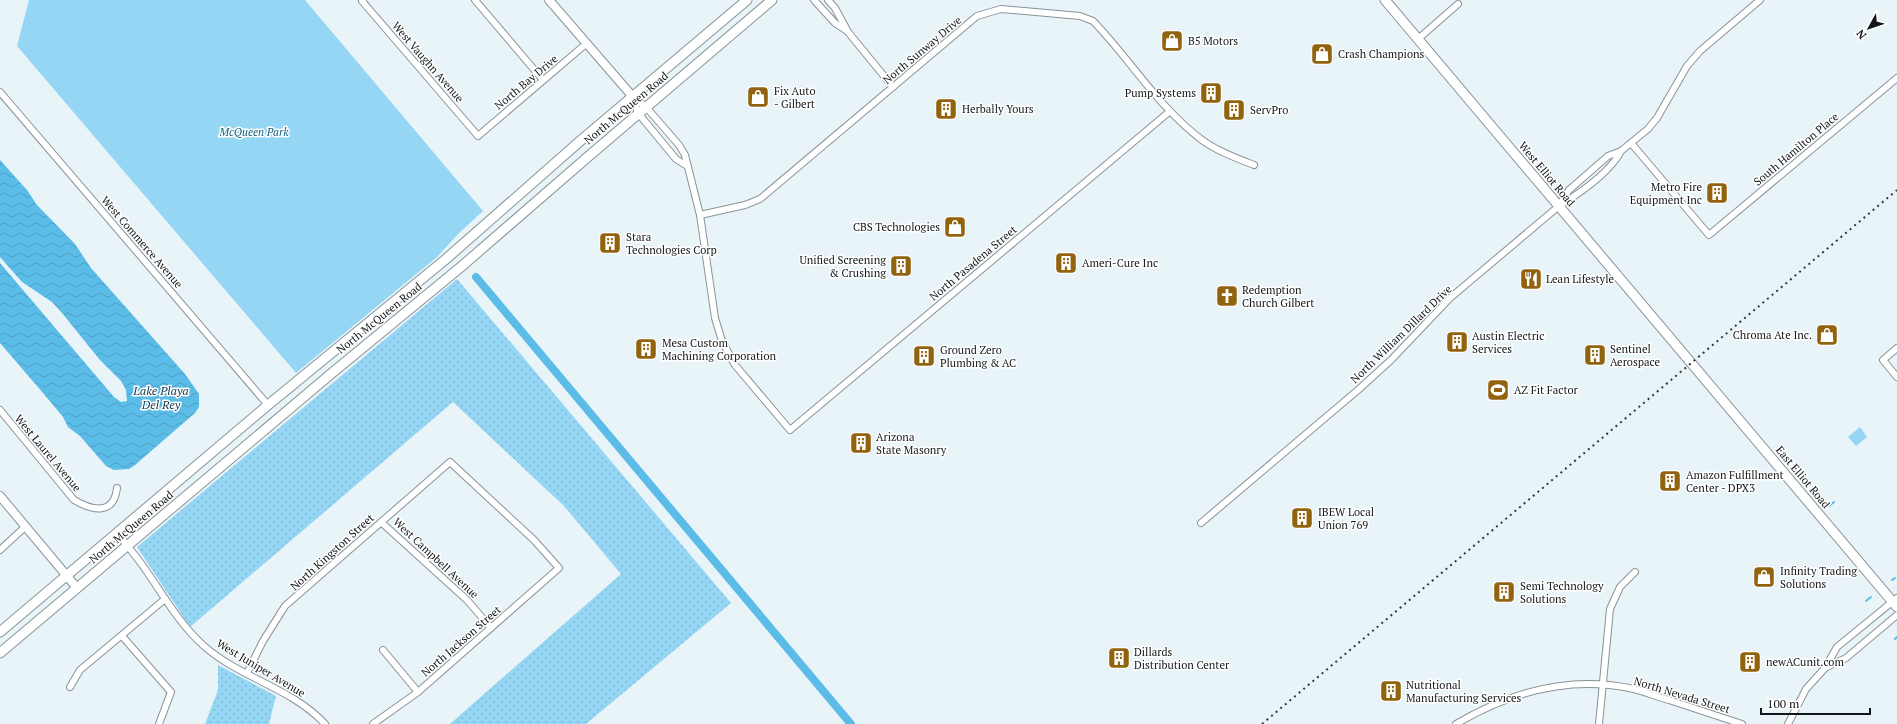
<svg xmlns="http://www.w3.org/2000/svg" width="1897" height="724" font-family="'PT Serif',serif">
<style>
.grass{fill:url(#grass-dots)}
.green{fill:#95d6f5}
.water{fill:url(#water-waves)}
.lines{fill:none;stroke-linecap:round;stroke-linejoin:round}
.stream{stroke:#5bbce7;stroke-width:2}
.canal{stroke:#5bbce7;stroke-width:8}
.minor-casing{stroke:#899398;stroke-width:8}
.tertiary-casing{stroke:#899398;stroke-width:10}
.secondary-casing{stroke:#899398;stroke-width:11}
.minor{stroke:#fff;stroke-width:6}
.tertiary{stroke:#fff;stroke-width:8}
.secondary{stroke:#fff;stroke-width:9}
.rail{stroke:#33383a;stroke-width:2;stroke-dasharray:2 4;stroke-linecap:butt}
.labels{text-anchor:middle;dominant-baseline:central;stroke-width:3;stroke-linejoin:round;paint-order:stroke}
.poi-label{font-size:11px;fill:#121618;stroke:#fff;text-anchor:start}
.street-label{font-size:11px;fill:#121618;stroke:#fff}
.park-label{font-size:11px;font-style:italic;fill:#125f7c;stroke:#fff}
.water-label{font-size:12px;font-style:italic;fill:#174254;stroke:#fff}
</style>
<defs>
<pattern id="grass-dots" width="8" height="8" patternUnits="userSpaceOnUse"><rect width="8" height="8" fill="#95d6f5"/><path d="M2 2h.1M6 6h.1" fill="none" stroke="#7fb7d1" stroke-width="1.8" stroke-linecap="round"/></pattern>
<pattern id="water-waves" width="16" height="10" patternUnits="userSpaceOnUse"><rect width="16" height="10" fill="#5bbce7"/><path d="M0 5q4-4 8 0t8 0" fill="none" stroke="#4ea1c5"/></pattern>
</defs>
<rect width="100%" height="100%" fill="#e9f4f9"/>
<g class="grass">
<path d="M457,279l274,324 -145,121h-136l171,-150 -57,-68 -111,-104 -263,225 -53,-80z"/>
<path d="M218,665l58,31 -7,28h-64l13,-34z"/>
</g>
<g class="green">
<path d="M29,0h276l178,211 -24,22 -22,24 -141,116 -279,-327z"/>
<path d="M1860,427l7,10 -11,9 -8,-9z"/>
</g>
<path class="water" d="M0,160l27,30 10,15 38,39 16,24 94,106 14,20v13l-4,6 -60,52 -6,4 -15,1 -8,-4 -26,-30 -12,-9 -5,-10 -20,-24 -43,-50v-80l114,134 7,5 6,-1 -1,-11 -5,-9 -21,-21 -38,-47 -10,-11 -30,-20 -22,-25z"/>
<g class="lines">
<g class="stream">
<path d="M1829,506l5,-4"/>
<path d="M1892,580l3,-2"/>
<path d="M1866,601l5,-4"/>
<path d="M1895,639l2,-2"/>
</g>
<path class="canal" d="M476,277l375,447"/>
<g class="minor-casing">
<g id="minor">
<path d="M363,0l-1,1 116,135 109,-93"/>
<path d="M475,0l68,80"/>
<path d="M814,0l21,23 12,8"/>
<path d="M828,0l7,8 13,24 45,55"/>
<path d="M1418,39l40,-35"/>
<path d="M0,92l268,313"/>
<path d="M633,97l13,10 33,38 6,10 15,60 15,103 7,23 13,24 55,65 379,-318"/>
<path d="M633,97l5,16 38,46 11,7"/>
<path d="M1631,143l78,92 188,-157"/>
<path d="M1560,204l9,-14 39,-34 13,-5 27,-22 9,-11 30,-52 13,-15 60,-51"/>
<path d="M700,215l45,-10 15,-6 217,-183 24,-7 79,7 13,5c37,38 65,86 109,119 15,11 34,18 52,25"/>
<path d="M1897,348l-14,12 14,17"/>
<path d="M0,410l74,90c19,11 40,15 43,-12"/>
<path d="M381,522l86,78 24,28"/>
<path d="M1201,523l157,-133 33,-30 59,-62 109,-92c21,-13 51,-33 62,-55"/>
<path d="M117,533c9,11 18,22 26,33 19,27 36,58 61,80 36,32 88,42 121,78"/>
<path d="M0,550l26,-24"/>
<path d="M122,636l49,56 -12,32"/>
<path d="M383,650l35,42"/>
<path d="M1825,668l21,-10 51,-43"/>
<path d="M247,673l16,-32 22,-35 165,-144 84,78 25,28 -141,124 -45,32"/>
<path d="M70,687l10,-17 85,-71"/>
<path d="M1456,724c54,-32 115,-49 178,-35 12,3 24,8 35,11 24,8 48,16 73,24"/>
<path d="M1599,724l11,-115 10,-22 15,-15"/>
<path d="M1788,724l18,-35 19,-21 12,-21 60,-49"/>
</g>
</g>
<g class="tertiary-casing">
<g id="tertiary">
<path d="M549,0l84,97"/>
<path d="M0,496l77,92"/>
</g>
</g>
<g class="secondary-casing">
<g id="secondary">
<path d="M1385,0l512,607"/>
<path d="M0,632l268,-227 178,-146 133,-117 168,-142"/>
<path d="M0,653l332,-280 130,-107 128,-111 182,-155"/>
</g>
</g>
<use href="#minor" class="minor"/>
<use href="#tertiary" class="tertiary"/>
<use href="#secondary" class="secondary"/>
<path class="rail" d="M1262,724l635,-534"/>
</g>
<defs>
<g id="shop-square" transform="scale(1.15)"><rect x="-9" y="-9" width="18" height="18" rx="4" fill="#92630f" stroke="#fff"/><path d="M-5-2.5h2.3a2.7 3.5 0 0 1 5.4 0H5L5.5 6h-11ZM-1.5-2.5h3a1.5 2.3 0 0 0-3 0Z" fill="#fff"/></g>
<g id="building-square" transform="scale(1.15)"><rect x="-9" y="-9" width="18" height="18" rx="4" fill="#92630f" stroke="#fff"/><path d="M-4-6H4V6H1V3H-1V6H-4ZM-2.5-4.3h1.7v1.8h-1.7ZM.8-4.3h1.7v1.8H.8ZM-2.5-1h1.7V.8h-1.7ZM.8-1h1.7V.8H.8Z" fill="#fff"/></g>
<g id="restaurant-square" transform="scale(1.15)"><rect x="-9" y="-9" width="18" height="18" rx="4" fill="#92630f" stroke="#fff"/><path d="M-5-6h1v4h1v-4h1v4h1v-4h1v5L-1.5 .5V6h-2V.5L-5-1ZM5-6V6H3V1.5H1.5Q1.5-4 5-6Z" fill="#fff"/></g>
<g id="church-square" transform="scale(1.15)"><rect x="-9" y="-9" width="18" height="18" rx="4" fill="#92630f" stroke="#fff"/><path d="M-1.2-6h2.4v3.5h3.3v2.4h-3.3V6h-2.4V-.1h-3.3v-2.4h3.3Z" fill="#fff"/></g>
<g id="stadium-square" transform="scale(1.15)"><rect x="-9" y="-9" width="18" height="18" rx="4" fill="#92630f" stroke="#fff"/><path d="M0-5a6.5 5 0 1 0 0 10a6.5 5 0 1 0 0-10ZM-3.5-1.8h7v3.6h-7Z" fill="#fff"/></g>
</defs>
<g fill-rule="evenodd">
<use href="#shop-square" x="1172" y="41"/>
<use href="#shop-square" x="1322" y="54"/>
<use href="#building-square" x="1211" y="93"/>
<use href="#shop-square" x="758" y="97"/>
<use href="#building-square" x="946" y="109"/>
<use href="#building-square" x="1234" y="110"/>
<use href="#building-square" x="1717" y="193"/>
<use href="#shop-square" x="955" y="227"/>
<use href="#building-square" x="610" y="243"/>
<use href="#building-square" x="1066" y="263"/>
<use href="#building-square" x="901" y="266"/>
<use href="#restaurant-square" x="1531" y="279"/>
<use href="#church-square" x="1227" y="296"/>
<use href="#shop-square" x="1827" y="335"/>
<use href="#building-square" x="1457" y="342"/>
<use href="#building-square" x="646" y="349"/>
<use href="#building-square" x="1595" y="355"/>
<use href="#building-square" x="924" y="356"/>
<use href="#stadium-square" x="1498" y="390"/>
<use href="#building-square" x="861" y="443"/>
<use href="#building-square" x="1670" y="481"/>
<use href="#building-square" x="1302" y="518"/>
<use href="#shop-square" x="1764" y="577"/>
<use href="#building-square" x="1504" y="592"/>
<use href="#building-square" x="1119" y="658"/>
<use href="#building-square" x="1750" y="662"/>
<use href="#building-square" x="1391" y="691"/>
</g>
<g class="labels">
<g class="poi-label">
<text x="1188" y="41">B5 Motors</text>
<text x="1338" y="54">Crash Champions</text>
<text x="774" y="91">Fix Auto<tspan x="774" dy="13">- Gilbert</tspan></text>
<text x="1196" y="93" text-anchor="end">Pump Systems</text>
<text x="962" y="109">Herbally Yours</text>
<text x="1250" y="110">ServPro</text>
<text x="1702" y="187" text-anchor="end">Metro Fire<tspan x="1702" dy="13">Equipment Inc</tspan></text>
<text x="940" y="227" text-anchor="end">CBS Technologies</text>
<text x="626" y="237">Stara<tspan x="626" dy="13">Technologies Corp</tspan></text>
<text x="886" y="260" text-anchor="end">Unified Screening<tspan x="886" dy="13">&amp; Crushing</tspan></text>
<text x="1082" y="263">Ameri-Cure Inc</text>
<text x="1546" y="279">Lean Lifestyle</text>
<text x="1242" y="290">Redemption<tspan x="1242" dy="13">Church Gilbert</tspan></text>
<text x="1812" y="335" text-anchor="end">Chroma Ate Inc.</text>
<text x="1472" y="336">Austin Electric<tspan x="1472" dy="13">Services</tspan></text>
<text x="662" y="343">Mesa Custom<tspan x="662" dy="13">Machining Corporation</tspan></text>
<text x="1610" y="349">Sentinel<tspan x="1610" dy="13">Aerospace</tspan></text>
<text x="940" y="350">Ground Zero<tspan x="940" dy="13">Plumbing &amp; AC</tspan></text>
<text x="1514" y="390">AZ Fit Factor</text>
<text x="876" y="437">Arizona<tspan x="876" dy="13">State Masonry</tspan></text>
<text x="1686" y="475">Amazon Fulfillment<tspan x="1686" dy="13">Center - DPX3</tspan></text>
<text x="1318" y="512">IBEW Local<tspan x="1318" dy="13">Union 769</tspan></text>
<text x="1780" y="571">Infinity Trading<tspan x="1780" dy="13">Solutions</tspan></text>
<text x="1520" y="586">Semi Technology<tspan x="1520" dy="13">Solutions</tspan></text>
<text x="1134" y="652">Dillards<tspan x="1134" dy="13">Distribution Center</tspan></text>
<text x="1766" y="662">newACunit.com</text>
<text x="1406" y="685">Nutritional<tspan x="1406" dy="13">Manufacturing Services</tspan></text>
</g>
<g class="street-label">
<text transform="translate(922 50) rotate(-40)">North Sunway Drive</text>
<text transform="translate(428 62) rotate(49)">West Vaughn Avenue</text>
<text transform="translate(526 82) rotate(-40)">North Bay Drive</text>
<text transform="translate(626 108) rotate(-40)">North McQueen Road</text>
<text transform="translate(1796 149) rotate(-40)">South Hamilton Place</text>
<text transform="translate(1547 174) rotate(50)">West Elliot Road</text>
<text transform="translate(142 242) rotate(49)">West Commerce Avenue</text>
<text transform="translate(973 263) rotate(-40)">North Pasadena Street</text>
<text transform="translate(379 318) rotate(-39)">North McQueen Road</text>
<text transform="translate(1401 334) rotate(-44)">North William Dillard Drive</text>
<text transform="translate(48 453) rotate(50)">West Laurel Avenue</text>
<text transform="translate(1803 477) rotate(50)">East Elliot Road</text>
<text transform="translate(131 527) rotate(-40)">North McQueen Road</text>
<text transform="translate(332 552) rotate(-42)">North Kingston Street</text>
<text transform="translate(436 558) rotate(43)">West Campbell Avenue</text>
<text transform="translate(461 641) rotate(-41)">North Jackson Street</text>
<text transform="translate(261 668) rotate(31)">West Juniper Avenue</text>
<text transform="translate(1682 695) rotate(17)">North Nevada Street</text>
</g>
<g class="park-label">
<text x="254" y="132">McQueen Park</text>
</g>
<g class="water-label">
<text x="161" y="390">Lake Playa<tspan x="161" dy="14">Del Rey</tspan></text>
</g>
</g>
<g transform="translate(1869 28) rotate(230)" stroke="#ffffff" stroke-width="3" paint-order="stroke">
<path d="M0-3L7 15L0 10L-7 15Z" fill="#121618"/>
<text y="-6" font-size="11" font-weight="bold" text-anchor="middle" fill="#121618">N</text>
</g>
<path d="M1761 708v6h109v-6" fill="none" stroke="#121618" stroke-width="2"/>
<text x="1767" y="708" font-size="12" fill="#121618" stroke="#ffffff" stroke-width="3" paint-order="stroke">100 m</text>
</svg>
